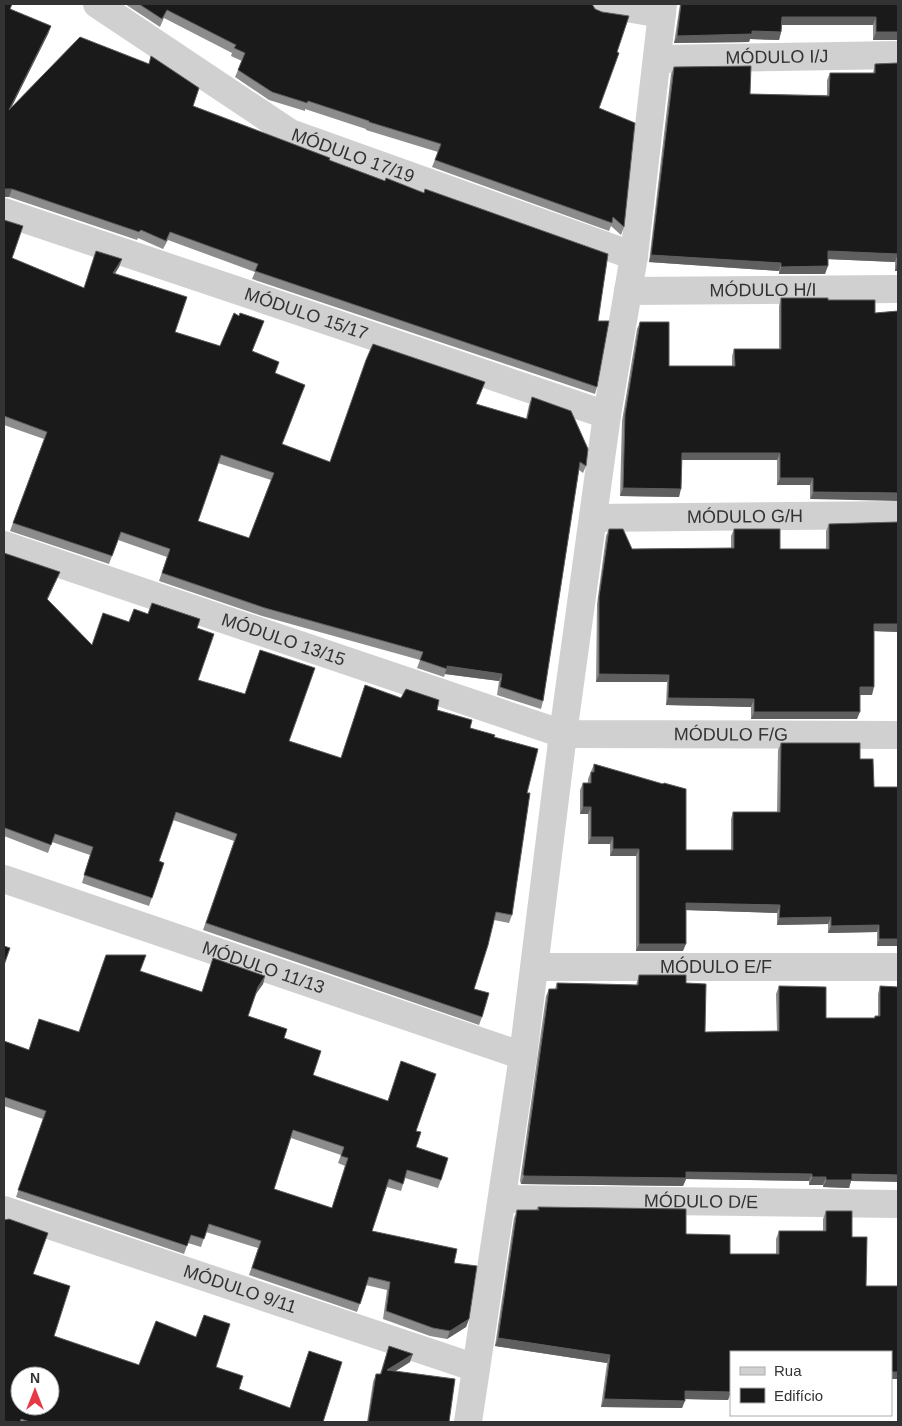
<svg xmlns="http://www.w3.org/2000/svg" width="902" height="1426" font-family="Helvetica,sans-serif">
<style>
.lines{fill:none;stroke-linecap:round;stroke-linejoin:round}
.street{stroke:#d0d0d0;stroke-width:28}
.wall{fill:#8c8c8c;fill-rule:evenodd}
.shaded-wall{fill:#5f5f5f}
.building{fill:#1a1a1a;stroke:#5f5f5f;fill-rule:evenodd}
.labels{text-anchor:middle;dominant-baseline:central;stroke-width:5;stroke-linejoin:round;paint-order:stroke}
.street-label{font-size:18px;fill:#333;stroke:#fff}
</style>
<rect width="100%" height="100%" fill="#fff"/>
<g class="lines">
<g class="street">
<path id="s1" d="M97,4l193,129 344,123"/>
<path d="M602,4l60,10"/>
<path id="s2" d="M657,59l241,-4"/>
<path id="s3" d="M4,212l603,203"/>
<path id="s4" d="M628,291l270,-2"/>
<path id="s5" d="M593,518l305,-3"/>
<path id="s6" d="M4,545l559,189 335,1"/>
<path id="s7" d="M4,879l519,177"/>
<path id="s8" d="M535,967h363"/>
<path id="s9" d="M503,1199l395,5"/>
<path id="s10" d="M4,1210l472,158"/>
<path d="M468,1422l55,-366 40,-322 44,-319 27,-159 29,-252"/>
</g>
</g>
<g class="wall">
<path d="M125,4h467l25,48 -18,56 25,119 -3,8 -10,-9 -2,5 -177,-64 6,-15 -72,-22v-1l-61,-20v2l-36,-11 -34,-23 7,-16 -11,-5 1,-3 -68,-35 -4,9z"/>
<path d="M680,4h218v36h-25v-15h-91l-1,7 -2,8 -29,-1 -1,3 -75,1z"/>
<path d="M10,9l41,17 -3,8 -37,74 182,-2 136,54 269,161 -1,66 -2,7 -343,-115 3,-7 -87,-32 -5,9 -25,-11 -1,2 -128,-43z"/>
<path d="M898,63v208h-3v-9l-67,-3 -3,15h-46v-3l-130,-9 22,-188 3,-7 76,27 77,1v-15l3,-7h43l2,-9z"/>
<path d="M4,220l8,38 72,30 38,-29 -3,8 -4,6 60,59 45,14 19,-30 25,5 -12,30 23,22 7,71 48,18 146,-58 50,15 3,-14 3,-8 54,69 -3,7 -4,-3 -36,231 -2,8 -44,-14 2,-14 -54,-7 -1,3 -27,-9 3,-8 -158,-44 -103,-35 8,-24 -49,-17 -9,24 -99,-33 34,-92 -40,-14zM218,463l53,17 -22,58 -51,-17z"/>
<path d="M781,298l47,2 47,13 23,-2 -88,188v-14h-33v-25h-95l-3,37 -59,-1 2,-75 15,-92 3,-7 29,44h63v-10l2,-7h45v-43z"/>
<path d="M898,522v110l-24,-1 -2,64h-12l-3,24h-106v-12l-85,-2 1,-23h-71l1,-78 9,-68 3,-7 23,20 99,-1v-12l3,-7 46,20h46v-18l3,-7z"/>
<path d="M4,553l56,19 -13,28 45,45 37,-23 19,-8 49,14 1,52 91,61 52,17 96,-48 33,18 24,9 33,56 -15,122 -3,8 -15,-3 -20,69 8,28 -3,8 -276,-95 31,-89 -61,-21 -14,41 5,2 -15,43 -67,-23 8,-28 -38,-13 -4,11 -44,-17z"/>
<path d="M781,743l79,16 14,28 24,159h-21v-14l-49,1v-9l-51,1v-12l-91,-3 -3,41h-47v-95h-26v-12h-22v-30h-8v-24l3,-7h5v-4l6,-15 92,86h45v-31l2,-7h44l1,-62z"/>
<path d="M140,971l62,21 63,-16 -2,8 -7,10 -8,22 36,22 29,37 103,56v16l25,33 -3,8 -33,-10 -4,13 -14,-4 -15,44 82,32 15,56 -3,8 -19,12 -17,-3 -47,-17 4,-29 -21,-5 -9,27 -108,-37 9,-27 -52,-16 -5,15 -13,-4 -4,11 -168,-57 27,-78 -39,-13v-65l24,9 51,-18zM291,1138l50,17 -3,8 7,3 -13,42 -58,-19z"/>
<path d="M639,975l47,8 19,49 72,-1 -1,-37 3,-8 47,32h48l1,-2h3v-22l2,-8 18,1 -47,194 -2,7 -26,-1v-2h-14v-4l-123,-2 -3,7 -162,-2 -1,-3 26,-185 3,-7h6l2,-6 79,2z"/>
<path d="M538,1207l148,2v25l44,1v19h46v-15l3,-8h44v-12l3,-8h26v26h15l-1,49h32v93h-7v-27h-160v40l-3,8 -43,-1 -3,9 -81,-1 6,-44 -112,-17 19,-128 3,-8h19z"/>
<path d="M33,1274l21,62 85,29 77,2 23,22 84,33h-319z"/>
<path d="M389,1346l21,16 -14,9 53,51h-82l6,-40 3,-8h4z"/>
</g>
<g class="shaded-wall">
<path d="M782,17h94l-3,8h-94z"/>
<path d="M51,26l-3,8 -42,84 3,-8z"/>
<path d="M752,31l29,1 -2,8 -29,-1 -1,3 -75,1 3,-7z"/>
<path d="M876,32h22v8h-25z"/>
<path d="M4,189h8l-3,8h-5z"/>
<path d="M828,251l70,3 -3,8 -70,-3z"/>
<path d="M651,255l130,8 -2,8 -130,-9z"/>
<path d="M122,259l-3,8 -8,13 2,-7z"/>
<path d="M897,263h1v8h-3z"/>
<path d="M828,266l-3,8h-46l2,-7z"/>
<path d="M682,453h98l-3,7h-97z"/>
<path d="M780,478h33l-3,7h-33z"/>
<path d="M623,488l58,1 -2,8 -59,-1z"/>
<path d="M813,492l85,1v8l-88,-2z"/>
<path d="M60,572l-3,7 -13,28 3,-8z"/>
<path d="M874,624h24v8l-26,-1z"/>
<path d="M447,666l55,8 -3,7 -54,-7z"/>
<path d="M599,674l70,1 -2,7h-71z"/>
<path d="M860,687h14l-2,8h-15z"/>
<path d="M668,698l86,1 -3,8 -85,-2z"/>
<path d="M754,712h106l-3,7h-106z"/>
<path d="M583,807h8l-3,7h-8z"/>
<path d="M591,837h22l-3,7h-22z"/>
<path d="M613,849h26l-3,7h-26z"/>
<path d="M686,903l94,2 -3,8 -94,-3z"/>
<path d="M831,917l-3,7 -51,1 2,-7z"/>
<path d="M879,925l-2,7 -49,1 3,-7z"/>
<path d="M879,939h19v7h-21z"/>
<path d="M639,944h47l-3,7h-47z"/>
<path d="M265,976l-2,8 -8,11 3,-8z"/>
<path d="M686,1172l126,2 -3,7 -123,-2 -3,7 -162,-2 3,-8z"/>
<path d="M852,1174l46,1v7l-47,-1 -2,7 -26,-1 3,-7z"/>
<path d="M812,1177h14l-3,8h-14z"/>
<path d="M469,1319l-3,8 -19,12 3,-8z"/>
<path d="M498,1338l112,17 -3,8 -112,-17z"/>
<path d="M413,1354l-3,8 -26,16 3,-8z"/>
<rect x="891" y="1372" width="7" height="7"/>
<path d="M685,1391l46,1 -3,8 -46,-1z"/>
<path d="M604,1399l81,2 -3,7 -81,-1z"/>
</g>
<g class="building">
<path d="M4,4h8l-2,5 41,17 -42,84 71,-73 69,27 2,-8 48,32 -6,18 137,52 -1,2 56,21 1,-3 38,15 1,-4 183,65 -10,67h11l-12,66 -342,-116 3,-7 -88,-32 -4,9 -25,-11 -2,2 -127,-43h-8z"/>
<path d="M139,4h453l3,5 7,3 27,4 -12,36 2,1 -20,55 36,15 -11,104 -11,-10 -1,6 -177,-63 6,-16 -72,-22v-1l-61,-20 -1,2 -35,-11 -34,-22 7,-17 -11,-5 2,-3 -69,-35 -5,9z"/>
<path d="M681,4h217v28h-22v-15h-94l-1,15 -29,-1v3l-75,2z"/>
<path d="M898,63v200h-1l1,-9 -70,-3v15l-47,1v-4l-130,-8 23,-188 77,-1 -1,28 79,2 1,-23h45v-9z"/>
<path d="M4,220l19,6 -11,32 72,30 12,-37 26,8 -9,14 74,24 -12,35 45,14 14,-33 5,3 1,-3 24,8 -12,30 27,11 -4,11 30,12 -23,59 48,18 36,-102 7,-16 112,38 -9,22 51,15 5,-22 39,14 17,38 -2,17 -6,-4 -37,239 -43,-14 2,-13 -55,-8v3l-27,-9 3,-8 -158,-44 -103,-35 8,-24 -49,-17 -9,24 -99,-33 34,-91 -43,-16zM221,455l53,18 -25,65 -51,-17z"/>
<path d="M781,298h47v2h47v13l23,-2v182l-85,-1v-14h-33v-25h-98l-1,36 -58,-1 2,-74 15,-92h29v44h66l-1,-17h47z"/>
<path d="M898,522v102h-24v63h-14v25h-106v-13l-86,-1 1,-23 -70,-1v-77l10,-68h14l9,20 102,-1v-19h46v20h49v-25z"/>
<path d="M4,553l56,19 -13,27 45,46 11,-32 26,9 5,-13 14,5 4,-11 48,16 -3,9 17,6 -16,46 47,14 15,-44 55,18 -26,73 52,17 24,-73 36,13 5,-9 33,11 -2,10 35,10 -2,8 25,7 -1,2 44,12 -11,44h3l-18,122 -16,-3 -8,33 -14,44 15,4 -7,24 -276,-94 31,-89 -61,-22 -17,49 5,2 -12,35 -68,-23 9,-28 -38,-13 -4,11 -46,-17 -1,3z"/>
<path d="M781,743h79v16h13l1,28h24v152h-19v-14l-48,1v-9l-52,1 1,-13 -94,-2v41h-47v-95h-26v-12h-22v-30h-8v-24h8v-11h3v-8l69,20 1,-1 22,6v61h47v-38h47z"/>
<path d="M4,946l6,2 -6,17z"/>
<path d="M106,955h40l-6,16 62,21 11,-34 52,18 -7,11 -10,29 39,13 -3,9 37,13 -8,24 75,26 13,-40 35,13 -20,57 5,1 -5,15 32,11 -7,22 -34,-10 -4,14 -14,-5 -17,52 85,18 -3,14 23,3 -8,53 -19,12 -17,-3 -47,-17 4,-29 -21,-5 -9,27 -108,-36 9,-27 -52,-17 -5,15 -13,-4 -4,11 -169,-56 28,-79 -42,-14v-56l25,9 10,-31 40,13zM293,1130l51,17 -3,9 7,2 -16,50 -58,-19z"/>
<path d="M639,975h47v8l20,1 -1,48 74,-1v-45l47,1v31h49v-2h5v-30l18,1v188l-46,-1v6h-26v-3h-14v-3l-126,-2v6l-162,-2 -1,-2 26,-185h8v-6l81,2z"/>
<path d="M538,1207l148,2v25l44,1v19h49v-23h47v-20h26v26h15l-1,49h32v86h-7v-20h-160v40l-46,-1v10l-81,-2 6,-44 -112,-17 19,-128h22z"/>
<path d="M9,1219l39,14 -15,41 37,12 -16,50 85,29 17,-44 40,16 8,-22 26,9 -14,43 27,9 -4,13 51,19 19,-57 33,11 -19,60h-293l-9,-3 -1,3h-16v-202zM20,1376h30v30h-30z"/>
<path d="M389,1346l24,8 -26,16 68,9 -6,43h-81l8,-48h5z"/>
</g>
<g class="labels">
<g class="street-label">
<text stroke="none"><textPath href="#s2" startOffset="120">MÓDULO I/J</textPath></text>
<text stroke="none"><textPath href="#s1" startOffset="299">MÓDULO 17/19</textPath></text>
<text stroke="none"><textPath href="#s4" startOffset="135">MÓDULO H/I</textPath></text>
<text stroke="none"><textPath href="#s3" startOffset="319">MÓDULO 15/17</textPath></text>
<text stroke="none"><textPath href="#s5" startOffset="152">MÓDULO G/H</textPath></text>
<text stroke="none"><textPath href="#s6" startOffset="295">MÓDULO 13/15</textPath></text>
<text stroke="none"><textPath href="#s6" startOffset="758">MÓDULO F/G</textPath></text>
<text stroke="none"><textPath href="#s8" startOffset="181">MÓDULO E/F</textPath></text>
<text stroke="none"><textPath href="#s7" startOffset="274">MÓDULO 11/13</textPath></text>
<text stroke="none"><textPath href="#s9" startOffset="198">MÓDULO D/E</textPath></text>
<text stroke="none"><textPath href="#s10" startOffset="249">MÓDULO 9/11</textPath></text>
</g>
</g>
<rect width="902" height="1426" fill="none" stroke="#333333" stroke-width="10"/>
<rect x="730" y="1351" width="162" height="65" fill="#ffffff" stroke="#adadad"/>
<rect x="740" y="1367" width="25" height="8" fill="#d0d0d0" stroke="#adadad"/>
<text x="774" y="1376" font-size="15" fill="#333333">Rua</text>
<rect x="740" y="1388" width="25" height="15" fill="#1a1a1a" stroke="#adadad"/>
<text x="774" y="1401" font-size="15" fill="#333333">Edifício</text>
<g transform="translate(35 1391)"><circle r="24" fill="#ffffff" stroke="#adadad"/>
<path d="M0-4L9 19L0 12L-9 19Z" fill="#e63946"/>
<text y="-8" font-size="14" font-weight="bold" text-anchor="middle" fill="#333333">N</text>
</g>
</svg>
